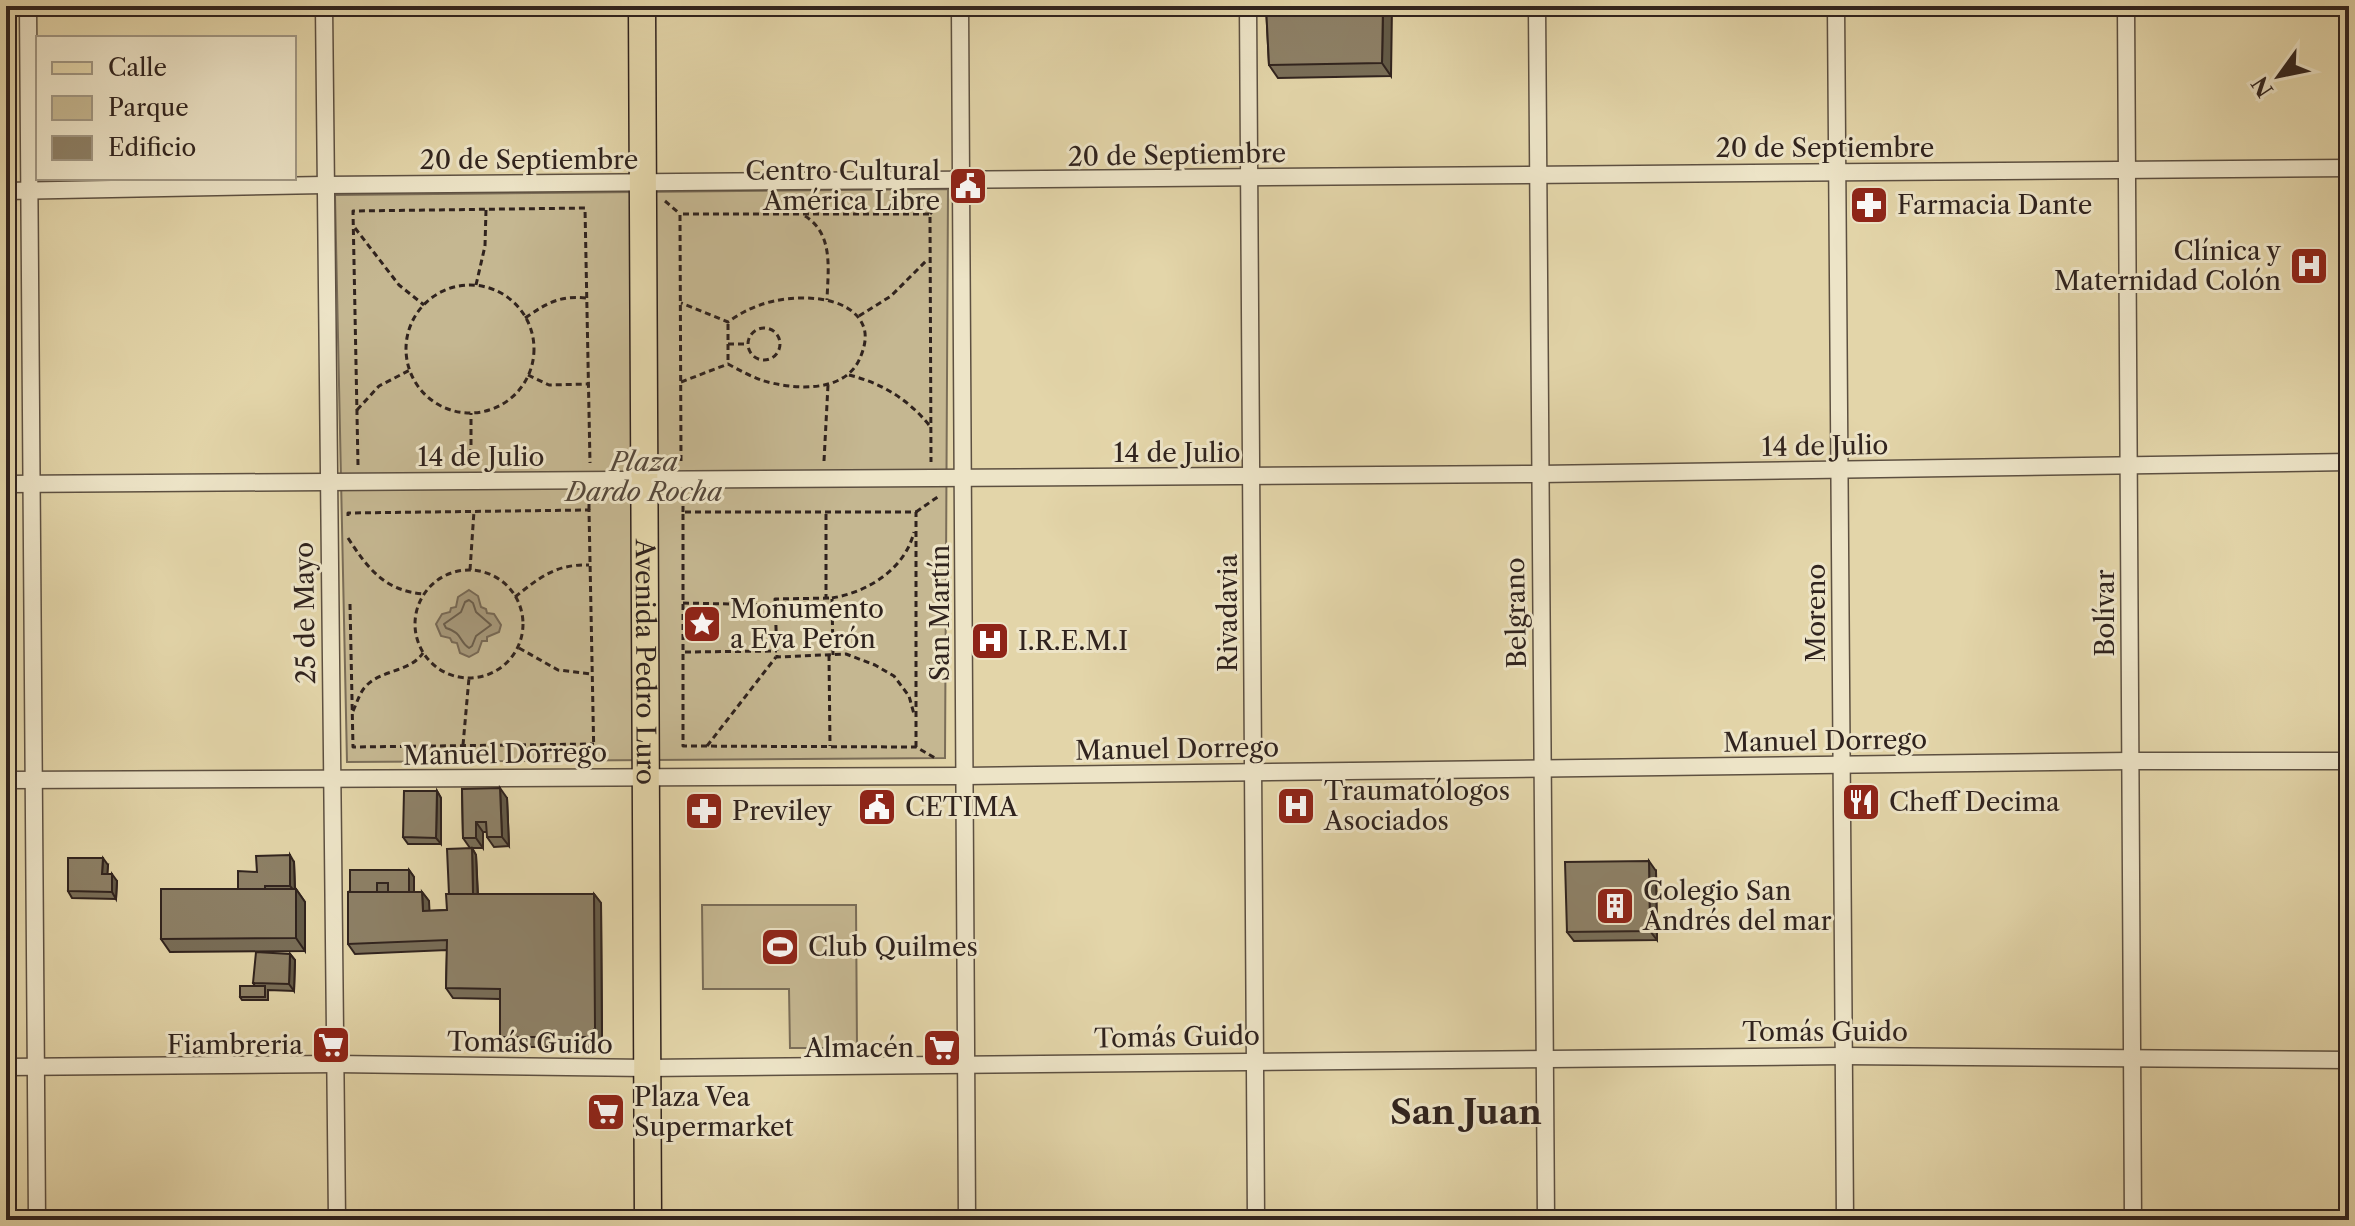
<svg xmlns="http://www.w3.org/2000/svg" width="2355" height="1226" font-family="'Libre Caslon Text',serif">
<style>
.green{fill:#c5b791;stroke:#7a6d58;stroke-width:2}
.water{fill:#a6987a;stroke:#776955;stroke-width:2}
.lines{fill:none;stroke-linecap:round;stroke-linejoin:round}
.shore{stroke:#6b5e4c;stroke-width:2}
.minor-casing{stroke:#5d5041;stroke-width:19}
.primary-casing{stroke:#30231e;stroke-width:29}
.path{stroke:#30231e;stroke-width:3;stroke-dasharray:6 4;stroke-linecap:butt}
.minor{stroke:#ede4c7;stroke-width:16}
.primary{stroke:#e3d5a9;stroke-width:26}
.wall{fill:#796e58;stroke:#30231e;stroke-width:2}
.shaded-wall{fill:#635a47;stroke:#30231e;stroke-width:2}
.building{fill:#8d8066;stroke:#30231e;stroke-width:2}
.labels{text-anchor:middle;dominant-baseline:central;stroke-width:6;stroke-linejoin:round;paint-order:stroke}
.street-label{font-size:26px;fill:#30231e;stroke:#ede4c7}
.poi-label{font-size:26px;fill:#30231e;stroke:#ede4c7;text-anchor:start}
.park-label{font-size:26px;font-style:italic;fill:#55483b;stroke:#ede4c7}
.district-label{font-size:34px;font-weight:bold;fill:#30231e;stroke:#ede4c7}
</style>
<rect width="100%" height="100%" fill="#e3d5a9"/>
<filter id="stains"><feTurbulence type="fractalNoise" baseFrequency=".0025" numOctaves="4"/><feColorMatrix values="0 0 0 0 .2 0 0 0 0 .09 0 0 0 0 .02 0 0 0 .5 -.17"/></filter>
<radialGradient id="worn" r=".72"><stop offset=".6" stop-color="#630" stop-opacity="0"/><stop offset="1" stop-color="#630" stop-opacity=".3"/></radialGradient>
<g class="green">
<path d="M948,189l-3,569 -598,4 -12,-567z"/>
<path d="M702,905h154l1,143h-67l-1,-59h-86z"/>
</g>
<path class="water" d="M469,590l9,6 3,11 5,2 1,4 7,1 7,11 -2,7 -12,5v4h-5l-4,11 -9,5 -9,-4 -3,-10 -5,-1 -2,-4 -9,-2 -5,-12 6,-10 8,-2 1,-4 5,-1 2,-10z"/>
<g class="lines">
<path class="shore" d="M469,600l4,3 3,9 15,13 -15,11 -4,10 -3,2c-10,-6 -6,-15 -23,-20l-2,-4 17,-12 4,-10z"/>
<g class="minor-casing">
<g id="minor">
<path d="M28,6l9,1214"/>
<path d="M324,6l13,1214"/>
<path d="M960,6l7,1214"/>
<path d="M1248,6l8,1214"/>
<path d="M1537,6l9,1214"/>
<path d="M1836,6l9,1214"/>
<path d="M2126,6l7,1214"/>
<path d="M6,191l318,-6 2025,-17"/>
<path d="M6,484l1533,-10 810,-12"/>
<path d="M6,780l959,-4 1165,-15h219"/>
<path d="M6,1067l329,-3 312,4 1196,-12 506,4"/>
</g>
</g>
<g class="primary-casing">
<g id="primary">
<path id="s1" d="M642,6l6,1214"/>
</g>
</g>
<g class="path">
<path d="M665,201l15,13"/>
<path d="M930,214l13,-15"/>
<path d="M805,216c29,18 23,54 22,84"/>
<path d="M355,228l44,57 25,20"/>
<path d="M476,285l9,-39 1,-36"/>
<circle cx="470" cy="349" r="64"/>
<path d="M859,316l32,-20 37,-37"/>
<path d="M525,318c22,-15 35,-23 62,-20"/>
<path d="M728,324v40"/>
<circle cx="764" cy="344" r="16"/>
<path d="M728,344h20"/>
<path d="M528,375l21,10 40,-1"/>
<path d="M849,375c32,8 59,24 80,50"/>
<path d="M681,382l47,-18c11,6 22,12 33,16 31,10 84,14 99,-22 4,-9 7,-20 4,-30 -12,-36 -75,-34 -104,-23 -12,4 -22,10 -32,17l-47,-19"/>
<path d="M357,410l22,-24 31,-16"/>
<path d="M681,461l-1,-247h250l1,248"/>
<path d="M824,461l4,-76"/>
<path d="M358,465l-5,-254 232,-3 5,255"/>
<path d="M471,465v-52"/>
<path d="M683,496v16"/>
<path d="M589,510v-12"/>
<path d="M916,512l23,-16"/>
<path d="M826,514v84"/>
<path d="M348,516v-3l241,-3 5,252"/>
<path d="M348,538c20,31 37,53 76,56"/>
<path d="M470,570l4,-59"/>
<circle cx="469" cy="624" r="54"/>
<path d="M515,597c25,-20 41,-33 74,-32"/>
<path d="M832,598c36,-6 73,-29 82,-66"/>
<path d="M683,603l93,2"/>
<path d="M350,604l3,143 241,-3"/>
<path d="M519,648l39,22 34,4"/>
<path d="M685,652l92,-1"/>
<path d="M829,655l1,91"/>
<path d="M833,655l-1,-57 -57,1 2,58 69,-3 29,11 19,11 15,20 5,18"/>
<path d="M353,711c4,-8 6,-17 12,-24 16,-18 44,-14 58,-34"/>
<path d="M463,745l6,-67"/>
<path d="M707,746l69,-89"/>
<path d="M916,747v-235h-233v234l233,1 19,11"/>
</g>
<use href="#minor" class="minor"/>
<use href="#primary" class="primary"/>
</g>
<g class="wall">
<path d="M1266,6h125v70l-113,2 -9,-13z"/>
<path d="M462,789l45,9 2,48 -15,1 -7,-10v-5h-4v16h-13l-7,-10z"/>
<path d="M437,791l4,7v46h-33l-5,-7z"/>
<path d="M472,848l4,7 2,39h116l7,9 1,134 -7,10h-88l-7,-10v-38l-47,-1 -7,-10 1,-38 -92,4 -7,-10v-52l61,-22 5,7v15h8l7,9v10l18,-1 2,-16z"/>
<path d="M294,862l1,27h1l9,13v49l-135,1 -9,-13 77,-50z"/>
<path d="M108,865l-1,9 10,7 -1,18 -44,-1 -4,-7z"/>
<path d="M1656,871l1,69 -83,1 -7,-9z"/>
<path d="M290,954l5,6 -1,31 -26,-1v10h-26l-2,-3 15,-11 -2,-3z"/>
</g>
<g class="shaded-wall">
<path d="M1383,6l9,1 -1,69 -9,-13z"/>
<path d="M500,788l7,10 2,48 -7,-9z"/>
<path d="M437,791l4,7v46l-5,-6z"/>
<path d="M476,822l7,10v16l-7,-10z"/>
<path d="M472,848l4,7 2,48 -5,-7z"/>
<path d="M290,855l4,7 1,30 -5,-6z"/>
<path d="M103,858l5,7 -1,16 -5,-7z"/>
<path d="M1649,861l7,10 1,69 -7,-9z"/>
<path d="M409,870l5,7v25l-5,-6z"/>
<path d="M112,874l5,7 -1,18 -4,-7z"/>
<path d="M296,889l9,13v49l-9,-13z"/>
<path d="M422,892l7,9 1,20 -7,-10z"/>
<path d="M594,894l7,9 1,134 -7,10 -7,-10z"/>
<path d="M290,954l5,6 -1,31 -5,-7z"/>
</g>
<g class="building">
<path d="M1266,6h117l-1,57 -113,2z"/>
<path d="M500,788l2,49h-15l-1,-15h-10v16h-13l-1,-49z"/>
<path d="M404,791h33l-1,47 -33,-1z"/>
<path d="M472,848l1,46h-24l-2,-45z"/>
<path d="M290,855v31h-25v3h-27v-18l19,1 -1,-16z"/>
<path d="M68,858h35l-1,16h10v18l-44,-1z"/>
<path d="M1649,861l1,70 -83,1 -2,-70z"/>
<path d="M350,870h59v22h-21v-9h-11v9h-27z"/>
<path d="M161,889h135v49l-135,1z"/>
<path d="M348,892h74l1,19 24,-1 -1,-16h148l1,134 -7,9h-88v-48l-54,-1 1,-48 -99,4z"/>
<path d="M256,952l34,2 -1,30 -36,-1z"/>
<rect x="240" y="986" width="25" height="11"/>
</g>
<defs>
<g id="civic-square" transform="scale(2)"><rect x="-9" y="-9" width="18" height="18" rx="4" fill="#8f2418" stroke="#ede4c7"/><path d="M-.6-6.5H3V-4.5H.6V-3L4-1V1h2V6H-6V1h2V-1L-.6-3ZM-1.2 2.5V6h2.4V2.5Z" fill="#fff"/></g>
<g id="pharmacy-square" transform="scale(2)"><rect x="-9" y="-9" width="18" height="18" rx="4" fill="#8f2418" stroke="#ede4c7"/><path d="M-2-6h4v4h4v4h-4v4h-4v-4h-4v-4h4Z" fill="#fff"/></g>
<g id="hospital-square" transform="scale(2)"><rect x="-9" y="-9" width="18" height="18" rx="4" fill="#8f2418" stroke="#ede4c7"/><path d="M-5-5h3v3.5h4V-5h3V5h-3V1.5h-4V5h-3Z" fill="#fff"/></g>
<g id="sight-square" transform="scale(2)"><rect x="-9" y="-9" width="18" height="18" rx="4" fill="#8f2418" stroke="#ede4c7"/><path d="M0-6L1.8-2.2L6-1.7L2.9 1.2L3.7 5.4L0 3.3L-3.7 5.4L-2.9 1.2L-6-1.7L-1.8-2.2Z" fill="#fff"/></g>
<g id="restaurant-square" transform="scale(2)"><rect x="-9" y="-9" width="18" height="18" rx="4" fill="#8f2418" stroke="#ede4c7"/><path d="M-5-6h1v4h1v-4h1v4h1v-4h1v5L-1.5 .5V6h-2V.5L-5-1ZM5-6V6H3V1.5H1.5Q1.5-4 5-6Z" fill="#fff"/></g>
<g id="building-square" transform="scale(2)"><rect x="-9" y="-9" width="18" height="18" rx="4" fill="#8f2418" stroke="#ede4c7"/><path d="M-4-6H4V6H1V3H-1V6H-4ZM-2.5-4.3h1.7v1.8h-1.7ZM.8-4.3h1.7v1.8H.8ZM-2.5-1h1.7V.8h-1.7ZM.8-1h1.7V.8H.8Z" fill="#fff"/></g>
<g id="stadium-square" transform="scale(2)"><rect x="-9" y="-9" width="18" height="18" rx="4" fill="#8f2418" stroke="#ede4c7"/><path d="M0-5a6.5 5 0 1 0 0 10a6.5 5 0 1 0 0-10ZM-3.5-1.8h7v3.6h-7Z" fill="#fff"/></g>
<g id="supermarket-square" transform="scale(2)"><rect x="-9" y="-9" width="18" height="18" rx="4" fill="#8f2418" stroke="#ede4c7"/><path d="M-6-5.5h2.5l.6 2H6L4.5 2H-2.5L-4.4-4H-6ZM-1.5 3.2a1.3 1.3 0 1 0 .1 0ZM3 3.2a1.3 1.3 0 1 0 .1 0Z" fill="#fff"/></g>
</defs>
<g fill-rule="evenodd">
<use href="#civic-square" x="968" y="186"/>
<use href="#pharmacy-square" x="1869" y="205"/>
<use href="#hospital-square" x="2309" y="266"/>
<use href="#sight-square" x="702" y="624"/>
<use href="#hospital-square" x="990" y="641"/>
<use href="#restaurant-square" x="1861" y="802"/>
<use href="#hospital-square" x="1296" y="806"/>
<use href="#civic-square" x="877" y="807"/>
<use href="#pharmacy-square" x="704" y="811"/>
<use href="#building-square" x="1615" y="906"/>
<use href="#stadium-square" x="780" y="947"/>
<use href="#supermarket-square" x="331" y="1045"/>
<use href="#supermarket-square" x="942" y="1048"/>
<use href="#supermarket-square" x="606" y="1112"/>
</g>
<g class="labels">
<g class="street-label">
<text x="1825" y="148">20 de Septiembre</text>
<text transform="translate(1177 155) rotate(-1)">20 de Septiembre</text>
<text x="529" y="160">20 de Septiembre</text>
<text transform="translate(1825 446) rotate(-1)">14 de Julio</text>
<text x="1177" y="453">14 de Julio</text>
<text x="481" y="457">14 de Julio</text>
<text transform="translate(305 613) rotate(-91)">25 de Mayo</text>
<text transform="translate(940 613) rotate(-90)">San Martín</text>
<text transform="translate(1228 613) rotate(-90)">Rivadavia</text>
<text transform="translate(1516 613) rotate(-91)">Belgrano</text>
<text transform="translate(1816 613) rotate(-90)">Moreno</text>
<text transform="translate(2105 613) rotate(-90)">Bolívar</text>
<text stroke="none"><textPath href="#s1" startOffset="656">Avenida Pedro Luro</textPath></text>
<text transform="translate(1825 741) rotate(-1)">Manuel Dorrego</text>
<text transform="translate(1177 749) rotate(-1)">Manuel Dorrego</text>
<text transform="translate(505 754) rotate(-1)">Manuel Dorrego</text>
<text x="1825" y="1032">Tomás Guido</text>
<text transform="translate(1177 1037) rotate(-1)">Tomás Guido</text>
<text transform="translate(530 1043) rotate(1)">Tomás Guido</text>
</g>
<g class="poi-label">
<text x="940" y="171" text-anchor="end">Centro Cultural<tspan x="940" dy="30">América Libre</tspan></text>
<text x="1897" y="205">Farmacia Dante</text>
<text x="2281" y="251" text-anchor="end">Clínica y<tspan x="2281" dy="30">Maternidad Colón</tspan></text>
<text x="730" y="609">Monumento<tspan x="730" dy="30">a Eva Perón</tspan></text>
<text x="1018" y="641">I.R.E.M.I</text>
<text x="1324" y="791">Traumatólogos<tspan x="1324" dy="30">Asociados</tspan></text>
<text x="1889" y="802">Cheff Decima</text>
<text x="905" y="807">CETIMA</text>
<text x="732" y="811">Previley</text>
<text x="1643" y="891">Colegio San<tspan x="1643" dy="30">Andrés del mar</tspan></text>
<text x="808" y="947">Club Quilmes</text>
<text x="303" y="1045" text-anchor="end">Fiambreria</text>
<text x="914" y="1048" text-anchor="end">Almacén</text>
<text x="634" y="1097">Plaza Vea<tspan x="634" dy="30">Supermarket</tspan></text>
</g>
<g class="park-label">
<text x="644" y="462">Plaza<tspan x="644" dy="30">Dardo Rocha</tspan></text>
</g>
<g class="district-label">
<text x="1466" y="1112">San Juan</text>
</g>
</g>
<rect width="2355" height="1226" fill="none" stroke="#e3d5a9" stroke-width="32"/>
<rect x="8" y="8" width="2339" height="1210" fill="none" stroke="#30231e" stroke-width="4"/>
<rect x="16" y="16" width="2323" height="1194" fill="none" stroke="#30231e" stroke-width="2"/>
<rect x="36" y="36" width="260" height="144" fill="#ede4c7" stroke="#a19783" stroke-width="2"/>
<rect x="52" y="62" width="40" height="12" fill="#e3d5a9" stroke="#a19783" stroke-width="2"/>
<text x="108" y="76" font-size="24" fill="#30231e">Calle</text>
<rect x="52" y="96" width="40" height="24" fill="#c5b791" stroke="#a19783" stroke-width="2"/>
<text x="108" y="116" font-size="24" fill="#30231e">Parque</text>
<rect x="52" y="136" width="40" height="24" fill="#8d8066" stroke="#a19783" stroke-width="2"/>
<text x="108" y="156" font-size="24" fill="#30231e">Edificio</text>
<g transform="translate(2279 76) rotate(237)" stroke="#ede4c7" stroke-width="6" paint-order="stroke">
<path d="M0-6L14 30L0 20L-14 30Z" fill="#30231e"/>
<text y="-12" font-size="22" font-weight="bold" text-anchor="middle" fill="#30231e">N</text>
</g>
<rect width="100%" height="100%" filter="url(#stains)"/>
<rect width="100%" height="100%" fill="url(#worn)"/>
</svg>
